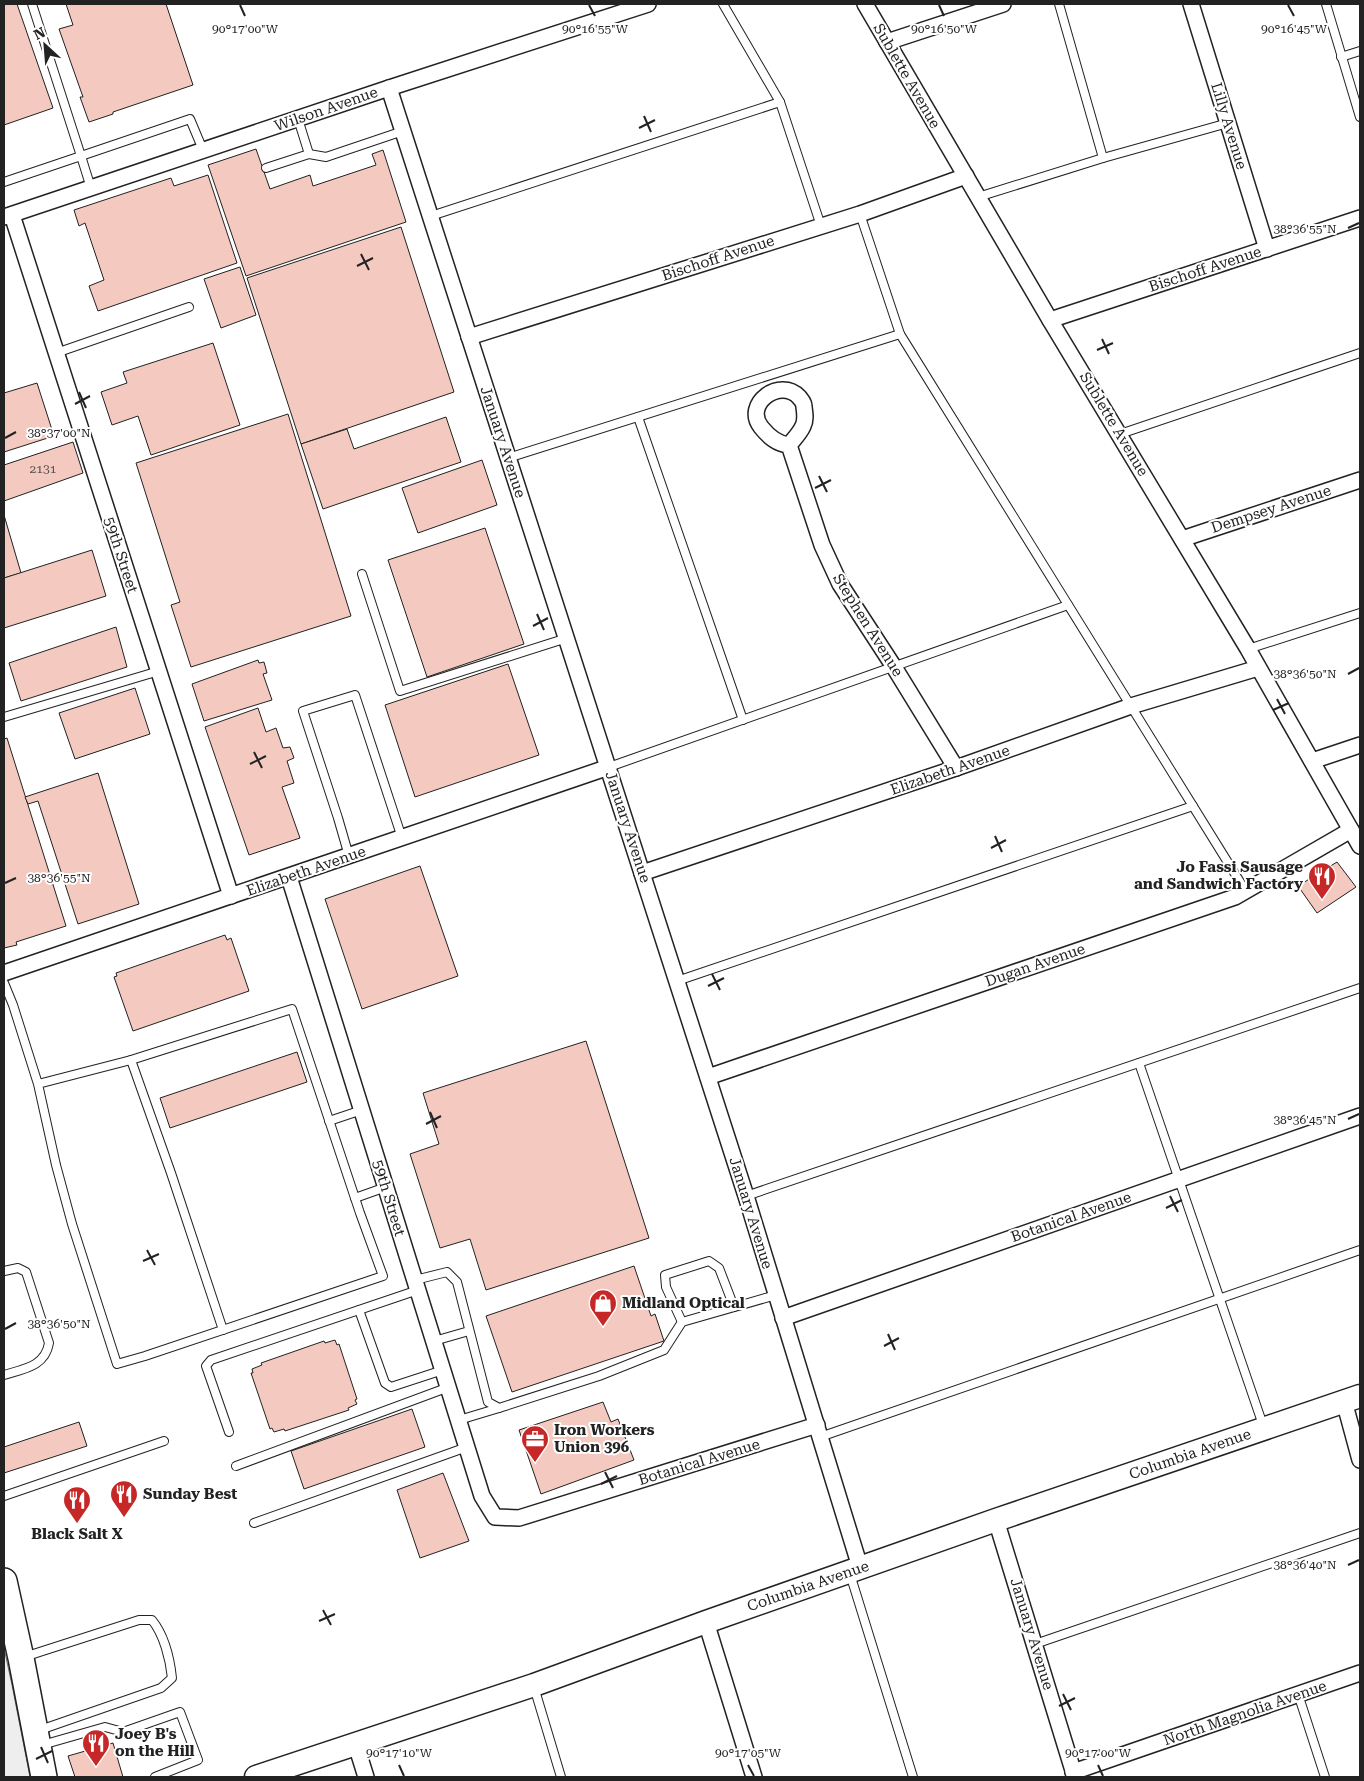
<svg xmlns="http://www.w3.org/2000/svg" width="1364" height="1781" font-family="'Roboto Serif',serif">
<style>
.green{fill:#eee;stroke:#6f6f6f}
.building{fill:#f3c9c0;stroke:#222}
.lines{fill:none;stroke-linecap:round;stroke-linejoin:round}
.lane-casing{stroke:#222;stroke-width:10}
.street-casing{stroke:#222;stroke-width:18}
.secondary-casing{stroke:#222;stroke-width:25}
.primary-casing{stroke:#222;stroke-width:28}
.lane{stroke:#fff;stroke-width:8}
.street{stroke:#fff;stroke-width:15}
.secondary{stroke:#fff;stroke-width:22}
.primary{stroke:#fff;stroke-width:25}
.ticks{fill:none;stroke:#222;stroke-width:2}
.labels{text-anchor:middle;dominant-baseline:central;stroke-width:4;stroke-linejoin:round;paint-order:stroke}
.number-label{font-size:12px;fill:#564c4a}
.street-label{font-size:15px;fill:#222;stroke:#fff}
.poi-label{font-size:15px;font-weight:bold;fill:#222;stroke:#fff;text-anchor:start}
.ticks-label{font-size:12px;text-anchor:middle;fill:#222;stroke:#fff;stroke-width:4;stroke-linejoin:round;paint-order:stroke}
</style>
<rect width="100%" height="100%" fill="#fff"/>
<path class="green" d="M4,1648l8,37 18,92h-26z"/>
<g class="building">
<path d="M4,4h13l36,104 -49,17z"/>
<path d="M66,4h100l27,81 -80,27v2l-24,8 -9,-25h3l-24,-68 14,-4z"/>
<path d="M256,149l14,40 40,-14 3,11 63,-21 -4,-11 11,-4 23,72 -160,54 -38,-111z"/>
<path d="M208,175l29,88 -139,48 -9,-25 15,-6 -19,-57 -6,3 -5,-16 97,-32 3,8z"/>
<path d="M401,227l53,165 -153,52 -54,-166z"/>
<path d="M240,267l16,48 -35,13 -17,-49z"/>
<path d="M213,343l27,82 -89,30 -13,-39 -26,9 -11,-33 26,-9 -4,-11z"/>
<path d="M37,383l17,53 -50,16v-59z"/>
<path d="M288,414l63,202 -160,51 -20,-62 9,-3 -44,-139z"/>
<path d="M446,417l15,45 -138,47 -22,-65 46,-15 7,20z"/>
<path d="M73,442l10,31 -79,28v-36z"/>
<path d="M482,460l15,45 -79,28 -16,-45z"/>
<path d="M4,515l17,58 -17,5z"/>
<path d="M485,528l39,116 -97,33 -39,-117z"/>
<path d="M92,550l14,46 -102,32v-50z"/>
<path d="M116,627l11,40 -106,34 -12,-38z"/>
<path d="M258,660l1,3 5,-1 3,11 -4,1 9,26 -68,21 -12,-37z"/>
<path d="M508,664l31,91 -124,42 -30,-92z"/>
<path d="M135,688l15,46 -75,25 -16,-46z"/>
<path d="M258,708l8,24 10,-4 7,20 7,-1 4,11 -7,3 7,22 -12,4 18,51 -51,17 -44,-128z"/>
<path d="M7,738l59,188 -50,16 1,3 -13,3v-209z"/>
<path d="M98,773l41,131 -61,20 -40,-123 -10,3 -3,-7z"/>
<path d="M1337,862l19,25 -39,26 -19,-27z"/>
<path d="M420,866l38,110 -96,33 -37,-110z"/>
<path d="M225,935l2,5 4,-2 18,53 -116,40 -19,-54 3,-1 -1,-3z"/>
<path d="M586,1041l63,197 -163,52 -16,-51 -30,9 -30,-94 29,-10 -16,-51z"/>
<path d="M297,1052l10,30 -137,46 -10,-30z"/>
<path d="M634,1266l17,50 4,-2 9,27 -152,51 -26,-76z"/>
<path d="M335,1340l2,5 2,-1 18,55 -2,1 2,4 -9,4 1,2 -64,21 -1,-2 -10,3 -2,-4 -2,1 -19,-56h2l-1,-4 10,-4 -1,-2 63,-22 1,2z"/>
<path d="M603,1402l8,20 7,-3 16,41 -93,34 -22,-64z"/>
<path d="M412,1409l13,38 -121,42 -13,-38z"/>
<path d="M79,1422l8,24 -83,27v-26z"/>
<path d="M443,1473l26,68 -49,17 -23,-68z"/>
<path d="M113,1743l10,34h-48l-7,-21z"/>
</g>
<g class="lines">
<g class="lane-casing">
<g id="lane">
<path d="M32,4l49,152 109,-37 13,31"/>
<path d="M723,4l57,98 41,124"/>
<path d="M1059,4l44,154"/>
<path d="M1326,4l34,113"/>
<path d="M1341,57l19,-6"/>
<path d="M298,119l11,35"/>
<path d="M266,168l43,-14 17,3 77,-26"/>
<path d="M4,182l77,-26 10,32"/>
<path d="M978,197l125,-39 125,-35"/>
<path d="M860,214l40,120 345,556"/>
<path d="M431,216l349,-114"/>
<path d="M56,353l133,-46"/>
<path d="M638,417l105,303"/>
<path d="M1120,434l240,-81"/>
<path d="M508,458l392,-124"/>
<path d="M362,574l38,117 167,-53"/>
<path d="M1248,649l112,-36"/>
<path d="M4,717l155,-46"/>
<path d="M609,767l459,-162"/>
<path d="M349,856l-11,-38 -35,-107 52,-16 47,143"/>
<path d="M677,981l516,-175"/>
<path d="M4,983l9,22 25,79 18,81 16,59 45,140 28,-8 238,-80 -23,-63 -68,-204 -161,51 -93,24"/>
<path d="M131,1060l40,113 52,157"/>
<path d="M1139,1063l125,365"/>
<path d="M329,1121l33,-11"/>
<path d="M746,1196l614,-208"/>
<path d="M355,1198l31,-11"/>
<path d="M4,1271l14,-3 8,4 23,71c-4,24 -26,26 -45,32"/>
<path d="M415,1280l32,-8 10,10 31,120 11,6 100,-32 65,-26 18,-28 94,-27"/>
<path d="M359,1310l26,73 6,4 52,-17"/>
<path d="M682,1322l-16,-35 -1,-12 44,-14 10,7 15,39"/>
<path d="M434,1341l35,-10"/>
<path d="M459,1420l40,-12"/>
<path d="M229,1432l-23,-66 5,-6 207,-70"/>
<path d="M820,1437l540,-187"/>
<path d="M236,1466l213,-79"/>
<path d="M4,1496l160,-55"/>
<path d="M254,1523l213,-76"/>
<path d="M850,1574l63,203"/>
<path d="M1035,1644l325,-111"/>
<path d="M24,1657l115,-37h13c12,15 18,39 20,58l-11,10 -124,43"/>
<path d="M534,1687l27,90"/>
<path d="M1298,1694l27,83"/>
<path d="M42,1745l63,-18 18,5 57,-20 18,48 -43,17"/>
</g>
</g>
<g class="street-casing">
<g id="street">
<path d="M865,4l185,316 198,329 112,197"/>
<path d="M1191,4l76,245"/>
<path d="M887,42l116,-38"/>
<path d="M389,88l357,1108 114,371"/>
<path d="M12,215l219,681"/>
<path d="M4,217l385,-129 259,-84"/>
<path d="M1050,320l310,-102"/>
<path d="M469,337l391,-123 106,-38"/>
<path d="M789,445c-12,-1 -20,-8 -28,-18 -18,-23 19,-50 38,-30 3,4 5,5 5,10 1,7 2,13 -1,19 -3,7 -9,13 -14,19l33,100 18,39 54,83 62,101"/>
<path d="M1182,539l178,-59"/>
<path d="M1312,761l48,-16"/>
<path d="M642,873l314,-105 175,-62 127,-38"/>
<path d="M289,877l193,619 13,21 24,1 298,-93"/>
<path d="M4,973l605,-206"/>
<path d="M708,1077l527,-180 116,-67"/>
<path d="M783,1318l577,-202"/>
<path d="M1344,1401l16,59"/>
<path d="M996,1520l79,257"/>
<path d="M706,1622l48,155"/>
<path d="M356,1745l10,32"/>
<path d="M1073,1772l287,-99"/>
</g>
</g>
<g class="secondary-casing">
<path id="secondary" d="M256,1777l278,-92 172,-63 290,-102 364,-124"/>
</g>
<g class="primary-casing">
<path id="primary" d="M4,1581l17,77 23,119"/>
</g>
<use href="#lane" class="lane"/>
<use href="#street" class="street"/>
<use href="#secondary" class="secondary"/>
<use href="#primary" class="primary"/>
</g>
<path class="ticks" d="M240,5l5,11M589,5l6,11M939,5l5,11M1288,5l6,11M644,116l7,16M639,128l16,-8M1348,228l11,-5M361,254l8,16M357,266l16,-8M1102,339l7,15M1097,350l16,-7M79,392l7,16M75,404l15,-8M5,438l11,-6M819,476l8,16M815,488l16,-8M537,614l7,16M533,626l15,-8M1348,674l11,-6M1277,699l8,15M1273,710l16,-7M254,752l8,16M250,764l16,-8M995,836l7,16M991,848l15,-8M5,883l11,-5M712,974l8,16M708,986l16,-8M430,1112l7,16M1348,1119l11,-5M426,1124l15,-8M1170,1196l8,16M1166,1208l16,-8M147,1250l8,15M143,1261l16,-7M5,1329l11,-6M888,1334l7,16M884,1346l15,-8M605,1472l8,16M601,1484l16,-8M1348,1565l11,-5M323,1610l8,15M319,1621l16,-7M1063,1694l8,16M1059,1706l16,-8M41,1747l7,16M36,1759l16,-8M399,1765l5,11M748,1765l6,11M1098,1765l5,11"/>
<defs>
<g id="restaurant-pin" transform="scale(1.4375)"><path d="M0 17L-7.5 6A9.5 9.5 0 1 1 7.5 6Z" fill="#c62828" stroke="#fff"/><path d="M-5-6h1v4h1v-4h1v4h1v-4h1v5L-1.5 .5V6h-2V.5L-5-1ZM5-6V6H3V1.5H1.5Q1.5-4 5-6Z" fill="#fff"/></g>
<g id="shop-pin" transform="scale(1.4375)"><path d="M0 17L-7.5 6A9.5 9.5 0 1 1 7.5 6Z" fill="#c62828" stroke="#fff"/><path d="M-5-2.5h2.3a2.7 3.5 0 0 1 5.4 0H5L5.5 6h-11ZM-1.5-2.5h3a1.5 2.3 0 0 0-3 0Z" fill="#fff"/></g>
<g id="office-pin" transform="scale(1.4375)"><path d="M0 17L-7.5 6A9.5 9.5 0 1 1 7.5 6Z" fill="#c62828" stroke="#fff"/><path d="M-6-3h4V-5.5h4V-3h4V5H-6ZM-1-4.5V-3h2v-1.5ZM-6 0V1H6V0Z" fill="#fff"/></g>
</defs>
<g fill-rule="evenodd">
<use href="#restaurant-pin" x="1322" y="876"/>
<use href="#shop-pin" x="603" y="1303"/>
<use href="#office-pin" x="535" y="1439"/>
<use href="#restaurant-pin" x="124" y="1494"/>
<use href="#restaurant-pin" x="77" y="1500"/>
<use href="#restaurant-pin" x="96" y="1743"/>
</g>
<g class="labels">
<g class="number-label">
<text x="43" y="469">2131</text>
</g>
<g class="street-label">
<text transform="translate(907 76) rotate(60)">Sublette Avenue</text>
<text transform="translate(326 109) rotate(-19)">Wilson Avenue</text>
<text transform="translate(1229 126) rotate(73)">Lilly Avenue</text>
<text transform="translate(718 258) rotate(-18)">Bischoff Avenue</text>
<text transform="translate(1205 269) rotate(-18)">Bischoff Avenue</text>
<text transform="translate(1114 424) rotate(59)">Sublette Avenue</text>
<text transform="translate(503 442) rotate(72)">January Avenue</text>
<text transform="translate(1271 509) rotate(-18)">Dempsey Avenue</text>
<text transform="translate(121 555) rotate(72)">59th Street</text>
<text transform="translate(868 625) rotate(58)">Stephen Avenue</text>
<text transform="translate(950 770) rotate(-19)">Elizabeth Avenue</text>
<text transform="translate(628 827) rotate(72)">January Avenue</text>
<text transform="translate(306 871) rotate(-19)">Elizabeth Avenue</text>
<text transform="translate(1035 965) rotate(-19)">Dugan Avenue</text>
<text transform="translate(389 1198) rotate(73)">59th Street</text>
<text transform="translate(751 1213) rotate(73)">January Avenue</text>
<text transform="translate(1071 1217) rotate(-19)">Botanical Avenue</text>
<text transform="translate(1190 1454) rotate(-19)">Columbia Avenue</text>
<text transform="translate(699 1462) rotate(-17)">Botanical Avenue</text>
<text transform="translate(808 1586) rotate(-19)">Columbia Avenue</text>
<text transform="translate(1032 1634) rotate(73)">January Avenue</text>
<text transform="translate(1245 1713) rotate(-19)">North Magnolia Avenue</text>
</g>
<g class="poi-label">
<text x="1303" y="867" text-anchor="end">Jo Fassi Sausage<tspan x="1303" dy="17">and Sandwich Factory</tspan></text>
<text x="622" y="1303">Midland Optical</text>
<text x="554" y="1430">Iron Workers<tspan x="554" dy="17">Union 396</tspan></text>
<text x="143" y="1494">Sunday Best</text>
<text x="77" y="1534" text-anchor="middle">Black Salt X</text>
<text x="115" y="1734">Joey B's<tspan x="115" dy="17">on the Hill</tspan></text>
</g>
</g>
<g class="ticks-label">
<text x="595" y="33">90°16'55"W</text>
<text x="944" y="33">90°16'50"W</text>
<text x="1294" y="33">90°16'45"W</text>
<text x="245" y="33">90°17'00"W</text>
<text x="1305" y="233">38°36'55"N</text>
<text x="59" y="437">38°37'00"N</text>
<text x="1305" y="678">38°36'50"N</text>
<text x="59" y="882">38°36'55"N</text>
<text x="1305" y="1124">38°36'45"N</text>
<text x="59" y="1328">38°36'50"N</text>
<text x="1305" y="1569">38°36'40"N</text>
<text x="399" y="1757">90°17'10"W</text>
<text x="748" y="1757">90°17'05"W</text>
<text x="1098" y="1757">90°17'00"W</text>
</g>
<rect width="1364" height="1781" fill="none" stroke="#222222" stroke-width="10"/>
<g transform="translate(45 45) rotate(334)" stroke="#ffffff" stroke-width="4" paint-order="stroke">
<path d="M0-4L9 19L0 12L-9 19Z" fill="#222222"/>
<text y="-8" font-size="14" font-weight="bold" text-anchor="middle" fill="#222222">N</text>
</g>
</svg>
